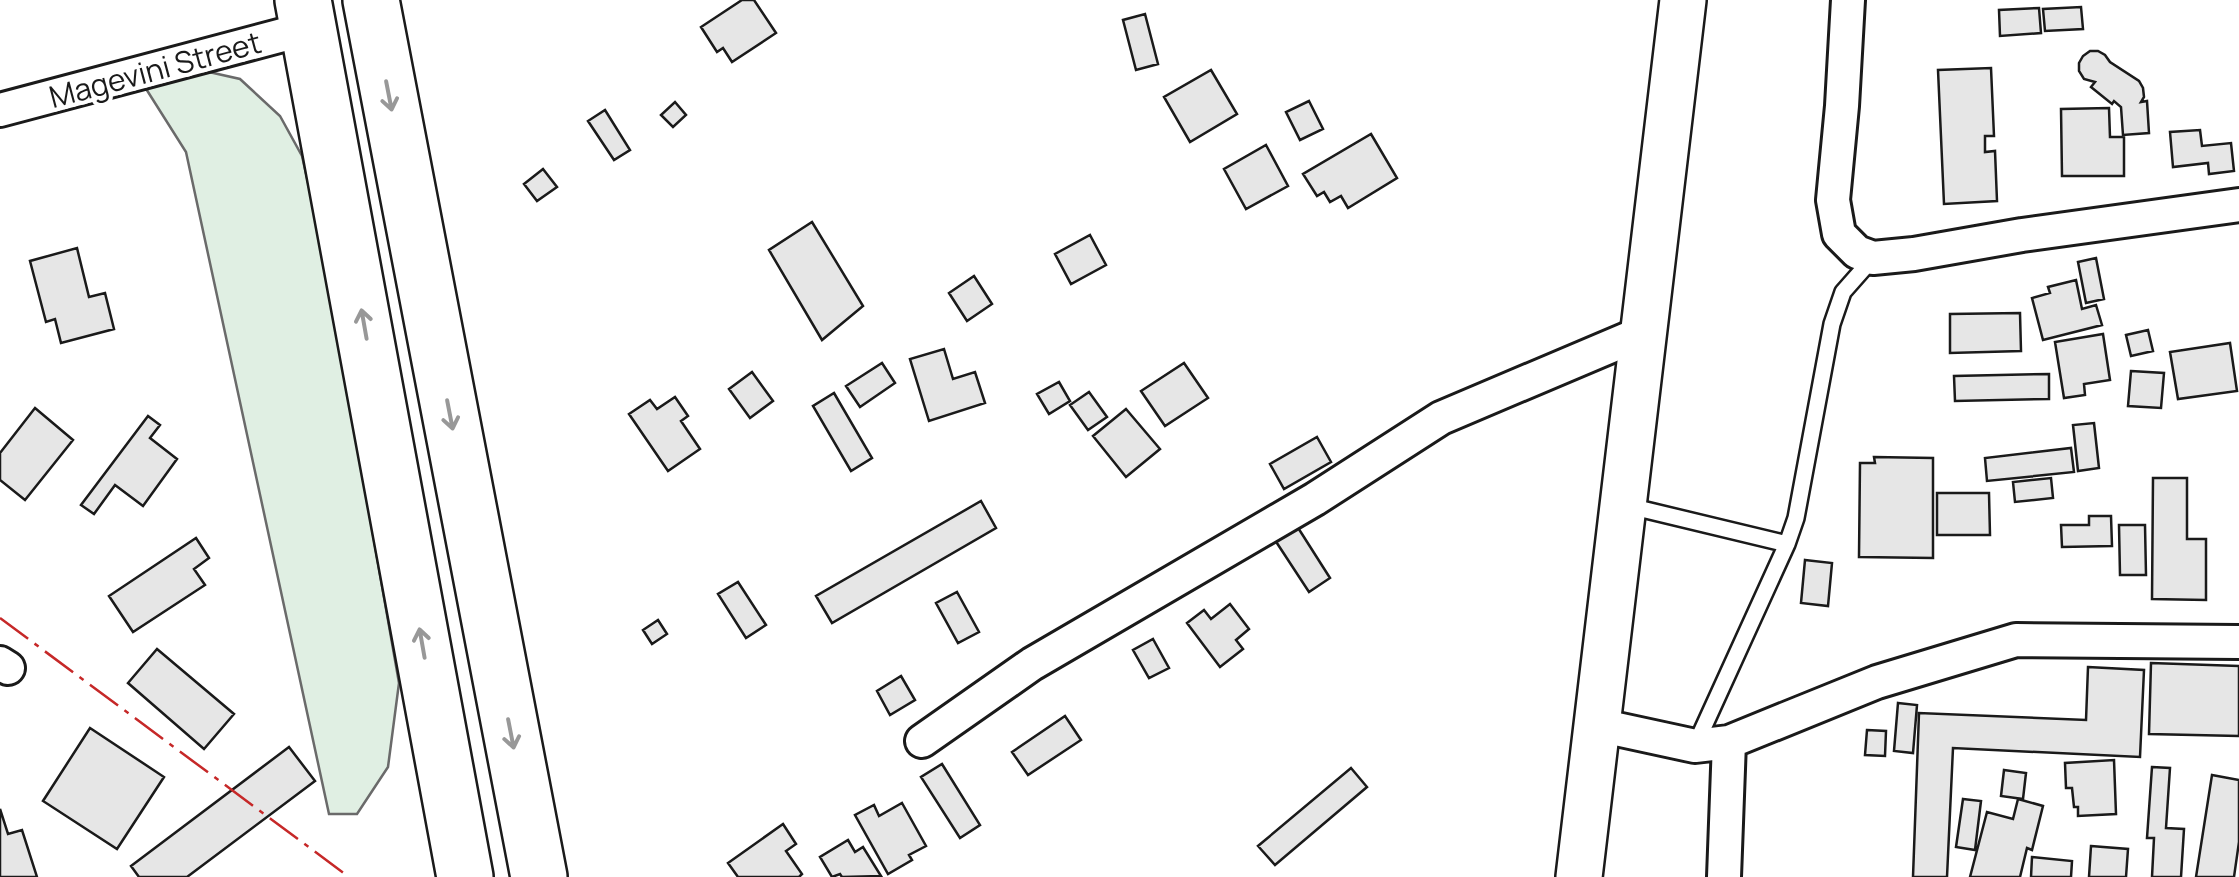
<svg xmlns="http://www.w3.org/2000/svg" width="2239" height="877" viewBox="0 0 2239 877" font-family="Manrope,sans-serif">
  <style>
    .green { fill: #e0efe3; stroke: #6a6a6a; stroke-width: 2.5 }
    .building { fill: #e6e6e6; stroke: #1a1a1a; stroke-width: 2.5 }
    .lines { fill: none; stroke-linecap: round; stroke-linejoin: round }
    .lane-casing { stroke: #1a1a1a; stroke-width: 20 }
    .street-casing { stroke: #1a1a1a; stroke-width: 38 }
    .secondary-casing { stroke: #1a1a1a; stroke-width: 50 }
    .highway-casing { stroke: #1a1a1a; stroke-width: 60 }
    .lane { stroke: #fff; stroke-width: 15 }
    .street { stroke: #fff; stroke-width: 32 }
    .secondary { stroke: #fff; stroke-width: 45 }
    .highway { stroke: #fff; stroke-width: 55 }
    .power { stroke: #c62828; stroke-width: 2.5; stroke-dasharray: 35 8 5 8; stroke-linecap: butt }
    .oneway { stroke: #989898 }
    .labels { text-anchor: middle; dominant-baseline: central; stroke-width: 8; stroke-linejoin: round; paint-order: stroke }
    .street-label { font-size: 30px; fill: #1a1a1a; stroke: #fff }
  </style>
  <rect width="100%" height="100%" fill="#fff"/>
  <path class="green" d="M200,70L240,79L280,116L302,156L323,249L399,683L388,767L357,814H329L186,152L143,84Z"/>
  <path class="building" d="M742,0H754L776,33L732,62L723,48L717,52L701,27Z
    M2081,7L2083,29L2045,31L2043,9Z
    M2039,8L2041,33L2000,36L1999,10Z
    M1145,14L1158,64L1136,70L1123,20Z
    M2090,51H2098L2105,55L2110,62L2139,81L2143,88L2144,97L2141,102L2147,101L2149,133L2123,135L2121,107L2114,101L2112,104L2091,87L2095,82L2084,79L2079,71V63L2083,56Z
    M1991,68L1994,136H1985V152L1995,151L1997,201L1944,204L1938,70Z
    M1211,70L1237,114L1190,142L1164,97Z
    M1309,101L1323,129L1300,140L1286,112Z
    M675,102L686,115L673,127L661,115Z
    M2109,108L2110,137H2124V176H2062L2061,109Z
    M605,110L630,150L614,160L588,121Z
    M2200,130L2202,146L2231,143L2234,171L2209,174L2208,163L2173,167L2170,132Z
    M1371,134L1397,178L1348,208L1341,196L1330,202L1324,192L1317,196L1303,174Z
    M1266,145L1288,186L1246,209L1224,169Z
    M543,169L557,187L537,201L524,184Z
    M812,222L863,306L822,340L769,250Z
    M1090,235L1106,265L1071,284L1055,254Z
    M77,248L89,297L105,293L114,329L61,343L55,319L46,322L30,261Z
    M2096,258L2104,299L2086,303L2078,262Z
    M974,276L992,304L967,321L949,293Z
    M2076,280L2082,309L2096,305L2102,325L2043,340L2032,298L2050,293L2048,287Z
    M2020,313L2021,351L1950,353V314Z
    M2148,330L2153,351L2131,356L2126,335Z
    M2103,334L2110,380L2084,384L2085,395L2064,398L2055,342Z
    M2230,343L2237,391L2178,399L2170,352Z
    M944,349L953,379L975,372L985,403L929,421L910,359Z
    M882,363L895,383L860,407L846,386Z
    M1184,363L1208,398L1165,426L1141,391Z
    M2131,371L2164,373L2161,408L2128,406Z
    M752,372L773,401L750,418L729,389Z
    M2049,374V399L1955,401L1954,376Z
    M1059,382L1070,401L1049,414L1037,394Z
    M1089,392L1107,417L1088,430L1070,405Z
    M834,393L872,458L851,471L813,406Z
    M675,397L688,416L681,421L700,449L668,471L629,414L650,400L657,409Z
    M35,408L73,440L25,500L0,480V453Z
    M1126,409L1160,449L1126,477L1093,436Z
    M148,416L160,425L150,438L177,459L143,506L115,485L94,514L81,505Z
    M2094,423L2099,468L2078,471L2073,425Z
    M1317,437L1331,462L1284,489L1270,464Z
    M2071,448L2074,472L1987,481L1985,458Z
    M1874,457L1933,458V558L1859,557L1860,463H1875Z
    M2051,478L2053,498L2015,502L2013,482Z
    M2153,478H2187V539H2206V600L2152,599Z
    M1937,493H1989L1990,535H1937Z
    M981,501L996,528L832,623L816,596Z
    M2089,516H2111L2112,546L2062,547L2061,525H2089Z
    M1295,523L1330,578L1309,592L1273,537Z
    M2119,525H2145L2146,575H2120Z
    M196,538L209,558L194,569L205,585L133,632L109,596Z
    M1805,560L1832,563L1828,606L1801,603Z
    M738,582L766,625L746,638L718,594Z
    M957,592L979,632L958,643L936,603Z
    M1230,604L1249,629L1236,640L1243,649L1220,667L1187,623L1204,610L1211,619Z
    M658,620L667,634L652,644L643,630Z
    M1153,639L1169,668L1149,678L1133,650Z
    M157,649L234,714L204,749L128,683Z
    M2151,663L2239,666V736L2149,734Z
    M2088,667L2144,670L2140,757L1953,748L1947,877H1913L1919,713L2086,720Z
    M901,676L915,700L890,715L877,691Z
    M1898,703L1917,705L1913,753L1894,751Z
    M1065,716L1081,740L1028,775L1012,752Z
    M90,728L164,777L117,849L43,801Z
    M1867,730L1886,731L1885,756L1865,755Z
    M289,747L315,781L187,877H139L131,866Z
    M2114,760L2116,814L2078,816V807H2074L2072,788H2066L2065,763Z
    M942,764L980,825L960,838L921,777Z
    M2152,767L2170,768L2166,828L2184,829L2181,877H2152L2154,838H2147Z
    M1351,768L1367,787L1275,865L1258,846Z
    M2004,770L2026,773L2023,799L2001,796Z
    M2212,775L2239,780V842L2234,877H2196Z
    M1963,799L1981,801L1975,850L1956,847Z
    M2018,799L2043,806L2032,850L2027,848L2020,877H1970L1987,812L2013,819Z
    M902,803L926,846L909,855L912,860L888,874L855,815L874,805L879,816Z
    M0,809L8,834L22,830L37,877H0Z
    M783,824L796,844L786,851L802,874L799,877H738L728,863Z
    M848,840L855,852L863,847L881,876L842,877L840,874L832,877L820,857Z
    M2091,846L2128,849L2126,877H2089Z
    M2032,857L2072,861L2071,877H2031Z"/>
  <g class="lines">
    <g class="lane-casing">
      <path id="lane" d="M1625,505L1787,544
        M1695,746L1787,544L1796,518L1832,324L1843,292L1873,258"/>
    </g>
    <g class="street-casing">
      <path id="street" d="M1848,0L1842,106L1833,200L1839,234L1857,252L1873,258L1914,254L2022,235L2239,205
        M0,110L309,28
        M0,663L8,668
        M1598,725L1695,746L1729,742L1877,682L2016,640L2239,642
        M922,741L1032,664L1315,499L1441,418L1644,332
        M1724,877L1729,742"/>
    </g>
    <g class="secondary-casing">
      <path id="secondary" d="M1579,877L1683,0"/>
    </g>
    <g class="highway-casing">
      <path id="highway" d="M303,0L465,877
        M371,0L539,877"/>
    </g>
    <use href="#lane" class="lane"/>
    <use href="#street" class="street"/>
    <use href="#secondary" class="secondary"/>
    <use href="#highway" class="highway"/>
    <path class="power" d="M0,618L349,877"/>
  </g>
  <defs><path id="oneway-shaft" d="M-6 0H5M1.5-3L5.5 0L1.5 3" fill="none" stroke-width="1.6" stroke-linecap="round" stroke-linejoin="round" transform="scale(2.5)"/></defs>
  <g class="oneway">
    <use href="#oneway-shaft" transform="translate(389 96) rotate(79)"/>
    <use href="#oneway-shaft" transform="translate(364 324) rotate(-100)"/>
    <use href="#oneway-shaft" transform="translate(450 415) rotate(79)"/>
    <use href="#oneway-shaft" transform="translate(422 643) rotate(-100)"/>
    <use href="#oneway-shaft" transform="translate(511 734) rotate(79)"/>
  </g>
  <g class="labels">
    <g class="street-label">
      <text transform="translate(155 69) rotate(-15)">Magevini Street</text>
    </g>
  </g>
</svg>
